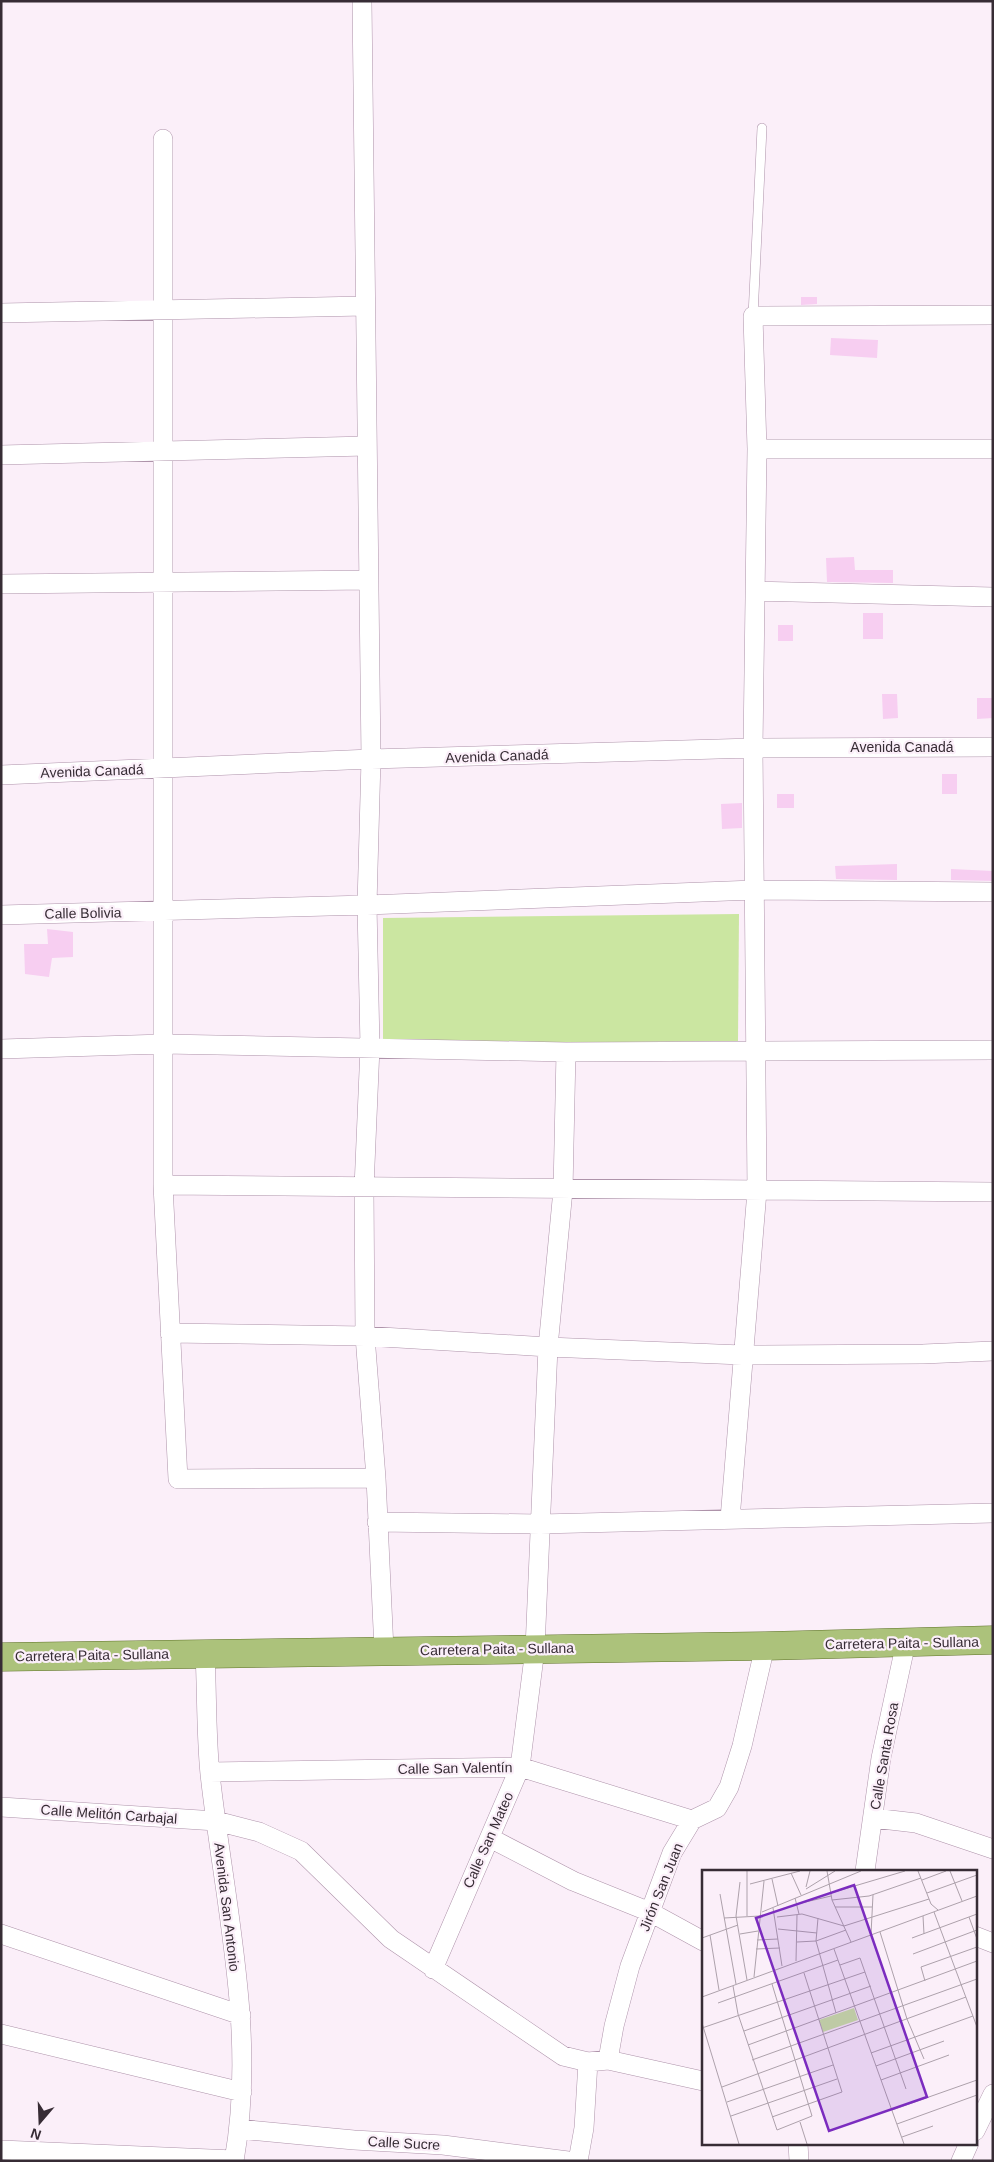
<svg xmlns="http://www.w3.org/2000/svg" width="994" height="2162" viewBox="0 0 994 2162" font-family="Arial,sans-serif">
  <style>
    .green { fill: #cbe6a1 }
    .building { fill: #f7cef1 }
    .lines { fill: none; stroke-linecap: round; stroke-linejoin: round }
    .service-casing { stroke: #ae93aa; stroke-width: 10 }
    .minor-casing { stroke: #ae93aa; stroke-width: 20 }
    .primary-casing { stroke: #5f7329; stroke-width: 29 }
    .service { stroke: #fff; stroke-width: 9 }
    .minor { stroke: #fff; stroke-width: 19 }
    .primary { stroke: #acc27b; stroke-width: 28 }
    .labels { text-anchor: middle; dominant-baseline: central; stroke-width: 4.5; stroke-linejoin: round; paint-order: stroke }
    .street-label { font-size: 14px; fill: #372c35; stroke: #fbeff9 }
    .inset-road { fill: none; stroke: #ada1ab; stroke-width: 1 }
    .view { fill: #7b2cbf; fill-opacity: 0.15; stroke: #7b2cbf; stroke-width: 2.5 }
    .inset-edge { fill: none; stroke: #372c35; stroke-width: 2.5 }
  </style>
  <rect width="100%" height="100%" fill="#fbeff9"/>
  <path class="green" d="M739,914L738,1041L383,1044V918Z"/>
  <path class="building" d="M801,297H817V304L801,305Z
    M831,338L878,340L877,358L830,355Z
    M854,557L855,570H893V583L827,582L826,558Z
    M863,613H883V639H863Z
    M778,625H793V641H778Z
    M882,694H897L898,718L883,719Z
    M977,698H993V718L977,719Z
    M942,774H957V794H942Z
    M777,794H794V808H777Z
    M742,803V828L722,829L721,804Z
    M897,864V880L836,879L835,866Z
    M951,869L993,871V881L951,880Z
    M47,929L73,932V957L52,958L49,977L25,974L24,944H48Z"/>
  <g class="lines">
    <g class="service-casing">
      <path id="service" d="M753,316L762,128"/>
    </g>
    <g class="minor-casing">
      <path id="minor" d="M362,1L371,759L367,905L370,1047L364,1188L365,1336L376,1478L384,1650
        M163,139V1185L178,1479L376,1478
        M1,313L365,306
        M757,449H993
        M1,455L367,446
        M1,584L369,580
        M755,591L993,597
        M1,775L371,759L753,748L993,747
        M1,915L367,905L754,890L993,892
        M1,1049L164,1044L566,1052L993,1050
        M163,1185L993,1192
        M170,1333L365,1336L548,1347L742,1355L923,1354L993,1351
        M730,1519L757,1191L753,748L757,449L753,316L993,315
        M377,1522L540,1524L993,1513
        M205,1653C207,1693 206,1734 210,1774C224,1902 257,2032 234,2161
        M210,1772L520,1767L692,1820
        M1,1807L216,1821L259,1832L301,1851L391,1939L563,2056L588,2062L608,2060L703,2081
        M873,1818L916,1823L993,1849
        M490,1838L573,1881L650,1912L703,1941
        M865,1871L881,1758L906,1642
        M1,1934L241,2015
        M975,1936L993,1943
        M433,1969L520,1767L535,1649L548,1347L563,1190L566,1052
        M1,2034L242,2092
        M608,2060L614,2026L630,1966L672,1853L692,1820L717,1808L729,1787L742,1746L765,1646
        M239,2129L354,2140L443,2145L568,2161
        M975,2131L993,2094
        M798,2143L799,2161
        M1,2150L234,2160
        M578,2161L584,2128L588,2062
        M961,2161L969,2143"/>
    </g>
    <g class="primary-casing">
      <path id="primary" d="M1,1657L765,1646L993,1640"/>
    </g>
    <use href="#service" class="service"/>
    <use href="#minor" class="minor"/>
    <use href="#primary" class="primary"/>
  </g>
  <g class="labels">
    <g class="street-label">
      <text x="902" y="747">Avenida Canadá</text>
      <text transform="translate(497 756) rotate(-2)">Avenida Canadá</text>
      <text transform="translate(92 771) rotate(-2)">Avenida Canadá</text>
      <text transform="translate(83 913) rotate(-1)">Calle Bolivia</text>
      <text transform="translate(902 1643) rotate(-1)">Carretera Paita - Sullana</text>
      <text transform="translate(497 1649) rotate(-1)">Carretera Paita - Sullana</text>
      <text transform="translate(92 1655) rotate(-1)">Carretera Paita - Sullana</text>
      <text transform="translate(884 1756) rotate(-80)">Calle Santa Rosa</text>
      <text transform="translate(455 1768) rotate(-1)">Calle San Valentín</text>
      <text transform="translate(109 1814) rotate(4)">Calle Melitón Carbajal</text>
      <text transform="translate(488 1840) rotate(-66)">Calle San Mateo</text>
      <text transform="translate(661 1887) rotate(-68)">Jirón San Juan</text>
      <text transform="translate(227 1907) rotate(83)">Avenida San Antonio</text>
      <text transform="translate(404 2143) rotate(3)">Calle Sucre</text>
    </g>
  </g>
  <g transform="translate(702 1870)">
    <rect width="275" height="275" fill="#fbeff9"/>
    <path d="M152,138L156,150L121,162L117,150Z" fill="#cbe6a1"/>
    <path class="inset-road" d="M125,1L130,30L149,72M216,1L229,34L236,40M248,1L260,31M89,3L99,25M70,9L76,36M220,10L244,1M38,12L34,46L45,110M48,14L98,1M104,17L108,1M104,19L133,1M129,23L203,1M225,23L275,5M18,24L34,114M93,28L97,44M130,30L167,26L219,8M95,34L129,26M133,37H170M71,38L80,96M60,42L159,1M232,42L275,157M45,46V1M221,46L222,64M75,47L100,44L142,56L227,29M267,47L275,69M22,48L58,46M116,48L114,71L134,143M76,59L115,63M178,62L205,149L222,189M38,64L56,61M169,64L171,25M8,65L17,120M0,68L36,55M210,68L275,44M55,70L76,69M95,72L114,71L144,60M54,79L78,78M132,79L202,274M211,84L275,60M94,91L95,45M138,95L158,88L204,219M52,107L62,11M223,111L219,97L275,77M31,116L36,144L75,260L110,246L70,114M0,127L275,26M16,133L136,90M0,153L37,274M0,158L163,102M42,161L169,116M46,175L275,91M169,183L271,146M50,190L275,109M174,196L242,171M179,210L247,185M20,217L264,127M25,232L131,195M190,240L275,210M29,246L135,209M70,247L140,222L102,103M98,252L105,274M195,254L275,225M200,267L231,256"/>
    <path class="view" d="M152,15L225,227L127,261L54,48Z"/>
    <rect width="275" height="275" class="inset-edge"/>
  </g>
  <rect width="994" height="2162" fill="none" stroke="#372c35" stroke-width="5"/>
  <g transform="translate(40 2122) rotate(199)" stroke="#fbeff9" stroke-width="4" paint-order="stroke">
  <path d="M0-4L9 19L0 12L-9 19Z" fill="#372c35"/>
  <text y="-8" font-size="14" font-weight="bold" text-anchor="middle" fill="#372c35">N</text>
  </g>
</svg>
